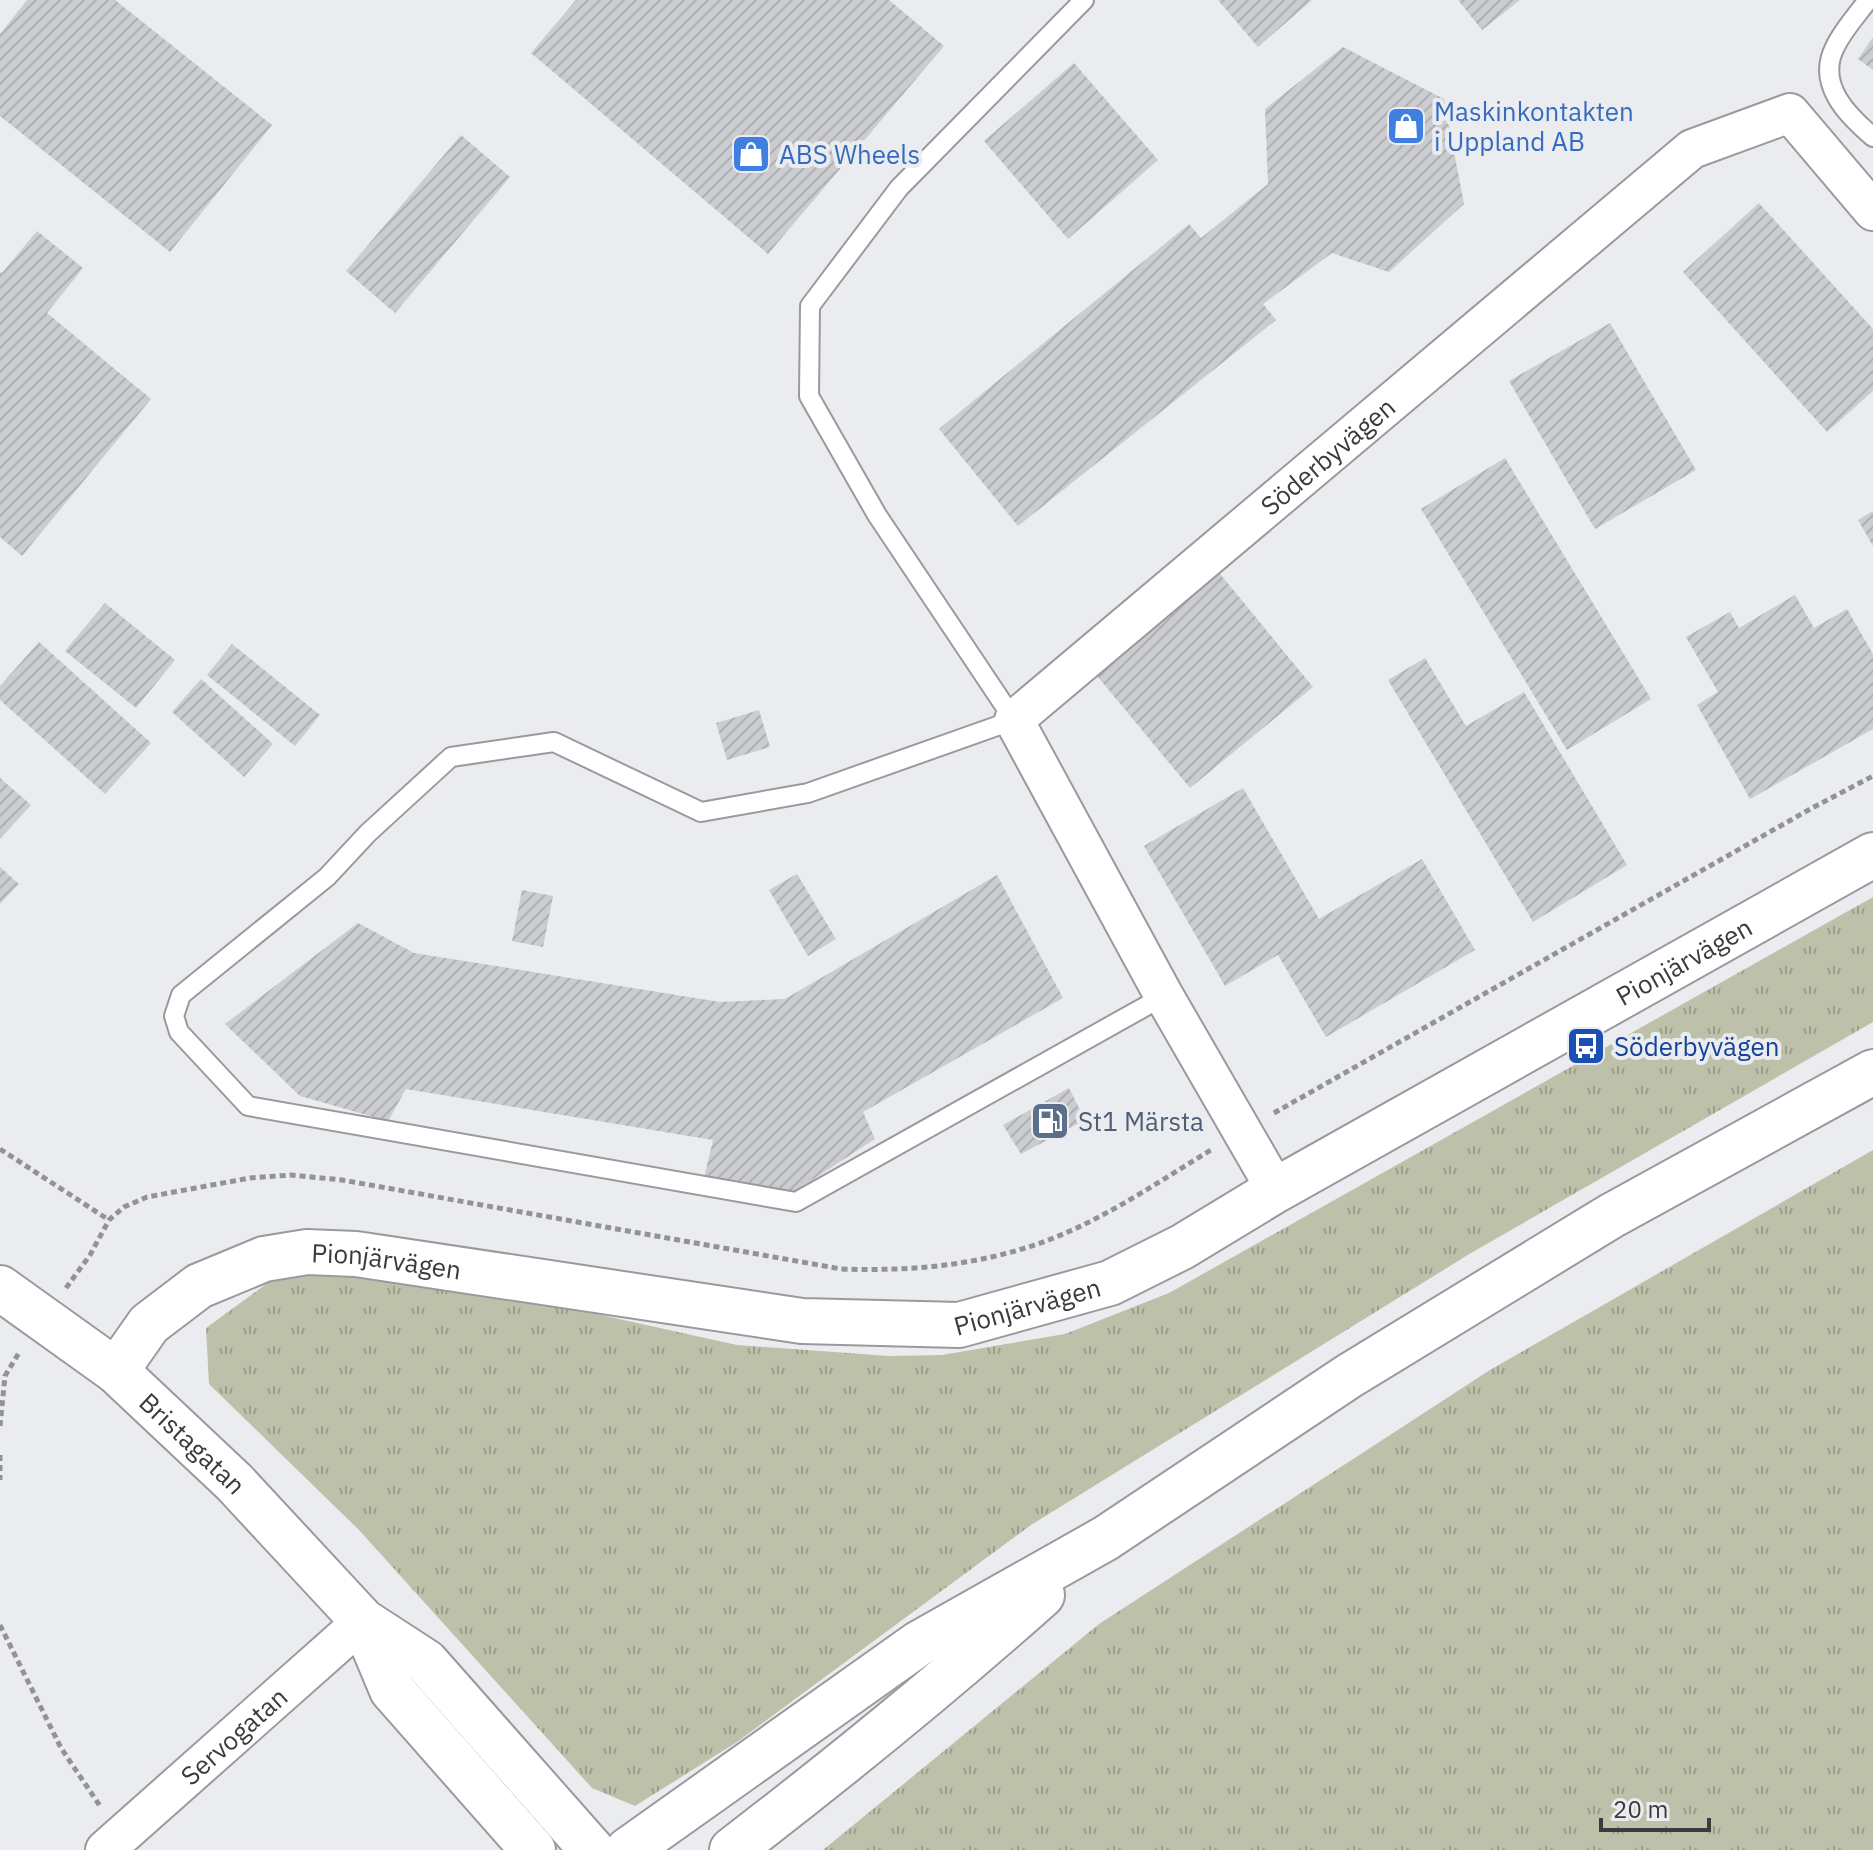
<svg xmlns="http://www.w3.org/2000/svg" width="1873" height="1850" viewBox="0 0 1873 1850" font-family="'IBM Plex Sans',sans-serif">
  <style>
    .grass { fill: url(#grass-tufts) }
    .building { fill: url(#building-hatch) }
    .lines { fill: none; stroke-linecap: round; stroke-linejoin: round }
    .lane-casing { stroke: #999a9d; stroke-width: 22 }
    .street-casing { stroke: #999a9d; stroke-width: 42 }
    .secondary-casing { stroke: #999a9d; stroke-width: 48 }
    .path { stroke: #929396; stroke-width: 5; stroke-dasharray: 6 4; stroke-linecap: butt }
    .lane { stroke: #fff; stroke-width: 18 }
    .street { stroke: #fff; stroke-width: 38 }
    .secondary { stroke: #fff; stroke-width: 44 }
    .labels { text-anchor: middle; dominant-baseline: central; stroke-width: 8; stroke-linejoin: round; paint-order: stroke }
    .shop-label { font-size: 26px; fill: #366cbe; stroke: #ebecf0; text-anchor: start }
    .street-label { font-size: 26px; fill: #3b3b3d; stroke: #ebecf0 }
    .transit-label { font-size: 26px; fill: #164399; stroke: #ebecf0; text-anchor: start }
    .service-label { font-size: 26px; fill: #4e5e75; stroke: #ebecf0; text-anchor: start }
  </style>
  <defs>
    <pattern id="grass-tufts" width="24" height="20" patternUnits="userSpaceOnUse" patternTransform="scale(2)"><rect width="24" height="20" fill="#bec1a9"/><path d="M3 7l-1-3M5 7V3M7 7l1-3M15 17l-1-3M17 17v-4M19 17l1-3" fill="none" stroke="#9c9e8b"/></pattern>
    <pattern id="building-hatch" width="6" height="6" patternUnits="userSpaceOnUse" patternTransform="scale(2)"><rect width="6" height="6" fill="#cbccd0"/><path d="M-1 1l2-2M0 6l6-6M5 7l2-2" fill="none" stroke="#afb0b4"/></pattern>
  </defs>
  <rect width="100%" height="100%" fill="#ebecf0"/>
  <path class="grass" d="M1873,897V1022L1471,1253L1031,1525L737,1742L635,1806L592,1788L359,1530L209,1384L206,1328L269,1282L374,1265L737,1345L889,1356L942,1355L1065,1334L1169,1293Z
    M1873,1150V1850H823L1099,1624L1490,1370Z"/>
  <path class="building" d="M27,0H115L272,125L170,252L0,116V34Z
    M576,0H889L944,46L768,254L531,53Z
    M1218,0H1312L1258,47Z
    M1458,0H1520L1482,30Z
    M1873,37V70L1858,59Z
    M1343,47L1444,99L1464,204L1389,272L1332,253L1263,304L1276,320L1018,526L939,429L1189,224L1201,238L1268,184L1265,109Z
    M1074,63L1158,160L1068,239L984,141Z
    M461,135L510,177L395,313L346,271Z
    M1759,203L1873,329V391L1827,432L1683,272Z
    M37,231L83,268L47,313L151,399L22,556L0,537V272L2,273Z
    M1610,323L1696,470L1595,529L1509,381Z
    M1505,458L1651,699L1567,750L1421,509Z
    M1873,511V546L1858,520Z
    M1216,569L1313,687L1190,788L1093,671Z
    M1795,595L1814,628L1847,609L1873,654V729L1750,799L1697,705L1718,692L1686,637L1730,612L1739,628Z
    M105,603L175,660L136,708L65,651Z
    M39,642L151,743L105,794L0,700V686Z
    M232,644L320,715L295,746L207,675Z
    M1425,658L1466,726L1524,692L1627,865L1533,922L1388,680Z
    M201,679L273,744L244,777L172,712Z
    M759,710L770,747L727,760L716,723Z
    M0,778L31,805L0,839Z
    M1243,788L1319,919L1422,859L1475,950L1326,1037L1278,955L1225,986L1144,846Z
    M0,867L19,884L0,904Z
    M797,874L836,939L808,956L769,890Z
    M997,875L1063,998L863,1112L875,1139L792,1193L704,1178L713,1140L406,1089L388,1121L300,1096L225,1024L358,923L414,953L720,1002L785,999Z
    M522,890L553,896L543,947L512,941Z
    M1069,1088L1085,1120L1021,1154L1003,1125Z"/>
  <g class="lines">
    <g class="lane-casing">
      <path id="lane" d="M1084,0L899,188L810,306L809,396L877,515L1014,720L808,793L701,812L554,742L451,757L368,833L327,877L181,995L174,1016L179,1032L248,1106L796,1202L1164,996
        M1868,0C1857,15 1843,30 1835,47C1816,84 1847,115 1873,137"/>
    </g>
    <g class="street-casing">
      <g id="street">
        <path id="s1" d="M1276,1190L1164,996L1014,720L1692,149L1790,113L1873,211"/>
        <path id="s2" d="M105,1850L363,1621"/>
      </g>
    </g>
    <g class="secondary-casing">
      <g id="secondary">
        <path id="s3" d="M0,1288L116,1371L234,1482L363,1621L426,1662L592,1850"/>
        <path id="s4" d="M116,1371L149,1324L199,1286L264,1259L307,1252L356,1254L802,1321L959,1325L1110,1283L1182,1247L1276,1190L1873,855"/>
        <path d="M363,1621L392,1690L533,1850"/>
        <path d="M628,1850L918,1644L1106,1538L1349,1376L1611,1216L1873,1072"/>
        <path d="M732,1850C840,1767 941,1685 1042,1595"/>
      </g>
    </g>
    <path class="path" d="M1274,1113L1812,808L1873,776
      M0,1149L109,1220
      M66,1288L90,1255L109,1220L124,1207L147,1197L250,1178L291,1175L342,1180L841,1269C903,1271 962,1267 1022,1249C1090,1229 1150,1187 1211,1150
      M0,1426L5,1376L20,1351
      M0,1455V1480
      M0,1625L61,1748L100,1806"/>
    <use href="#lane" class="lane"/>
    <use href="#street" class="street"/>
    <use href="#secondary" class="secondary"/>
  </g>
  <defs>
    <g id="shop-square" transform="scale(2)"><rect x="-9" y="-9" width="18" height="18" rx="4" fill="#3f7fe0" stroke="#ebecf0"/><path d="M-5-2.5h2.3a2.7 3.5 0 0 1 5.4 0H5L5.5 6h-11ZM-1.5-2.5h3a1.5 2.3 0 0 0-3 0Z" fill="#fff"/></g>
    <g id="bus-square" transform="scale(2)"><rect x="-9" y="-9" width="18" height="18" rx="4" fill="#1a4fb4" stroke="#ebecf0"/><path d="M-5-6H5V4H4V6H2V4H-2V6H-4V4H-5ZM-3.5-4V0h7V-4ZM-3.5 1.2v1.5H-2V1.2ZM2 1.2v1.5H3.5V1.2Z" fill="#fff"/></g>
    <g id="fuel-square" transform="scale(2)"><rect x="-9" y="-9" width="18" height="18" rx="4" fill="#5c6f8a" stroke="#ebecf0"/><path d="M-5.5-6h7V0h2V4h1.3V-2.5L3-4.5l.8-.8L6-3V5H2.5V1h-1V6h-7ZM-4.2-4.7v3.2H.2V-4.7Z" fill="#fff"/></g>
  </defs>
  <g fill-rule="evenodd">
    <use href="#shop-square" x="1406" y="126"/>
    <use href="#shop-square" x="751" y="154"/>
    <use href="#bus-square" x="1586" y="1046"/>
    <use href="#fuel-square" x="1050" y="1121"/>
  </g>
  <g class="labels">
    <g class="shop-label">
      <text x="1434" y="111">Maskinkontakten<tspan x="1434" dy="30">i Uppland AB</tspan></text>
      <text x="779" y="154">ABS Wheels</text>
    </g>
    <g class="street-label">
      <text stroke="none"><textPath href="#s1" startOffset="948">Söderbyvägen</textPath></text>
      <text stroke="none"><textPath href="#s4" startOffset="1706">Pionjärvägen</textPath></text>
      <text stroke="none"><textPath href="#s4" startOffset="314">Pionjärvägen</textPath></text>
      <text stroke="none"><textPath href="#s4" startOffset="962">Pionjärvägen</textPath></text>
      <text stroke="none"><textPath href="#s3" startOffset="248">Bristagatan</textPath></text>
      <text stroke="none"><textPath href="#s2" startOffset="172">Servogatan</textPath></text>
    </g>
    <g class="transit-label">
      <text x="1614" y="1046">Söderbyvägen</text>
    </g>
    <g class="service-label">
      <text x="1078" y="1121">St1 Märsta</text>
    </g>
  </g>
  <path d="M1601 1818v12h108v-12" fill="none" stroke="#3b3b3d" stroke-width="4"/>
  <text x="1613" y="1818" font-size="24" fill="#3b3b3d" stroke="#ebecf0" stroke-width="6" paint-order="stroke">20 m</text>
</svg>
